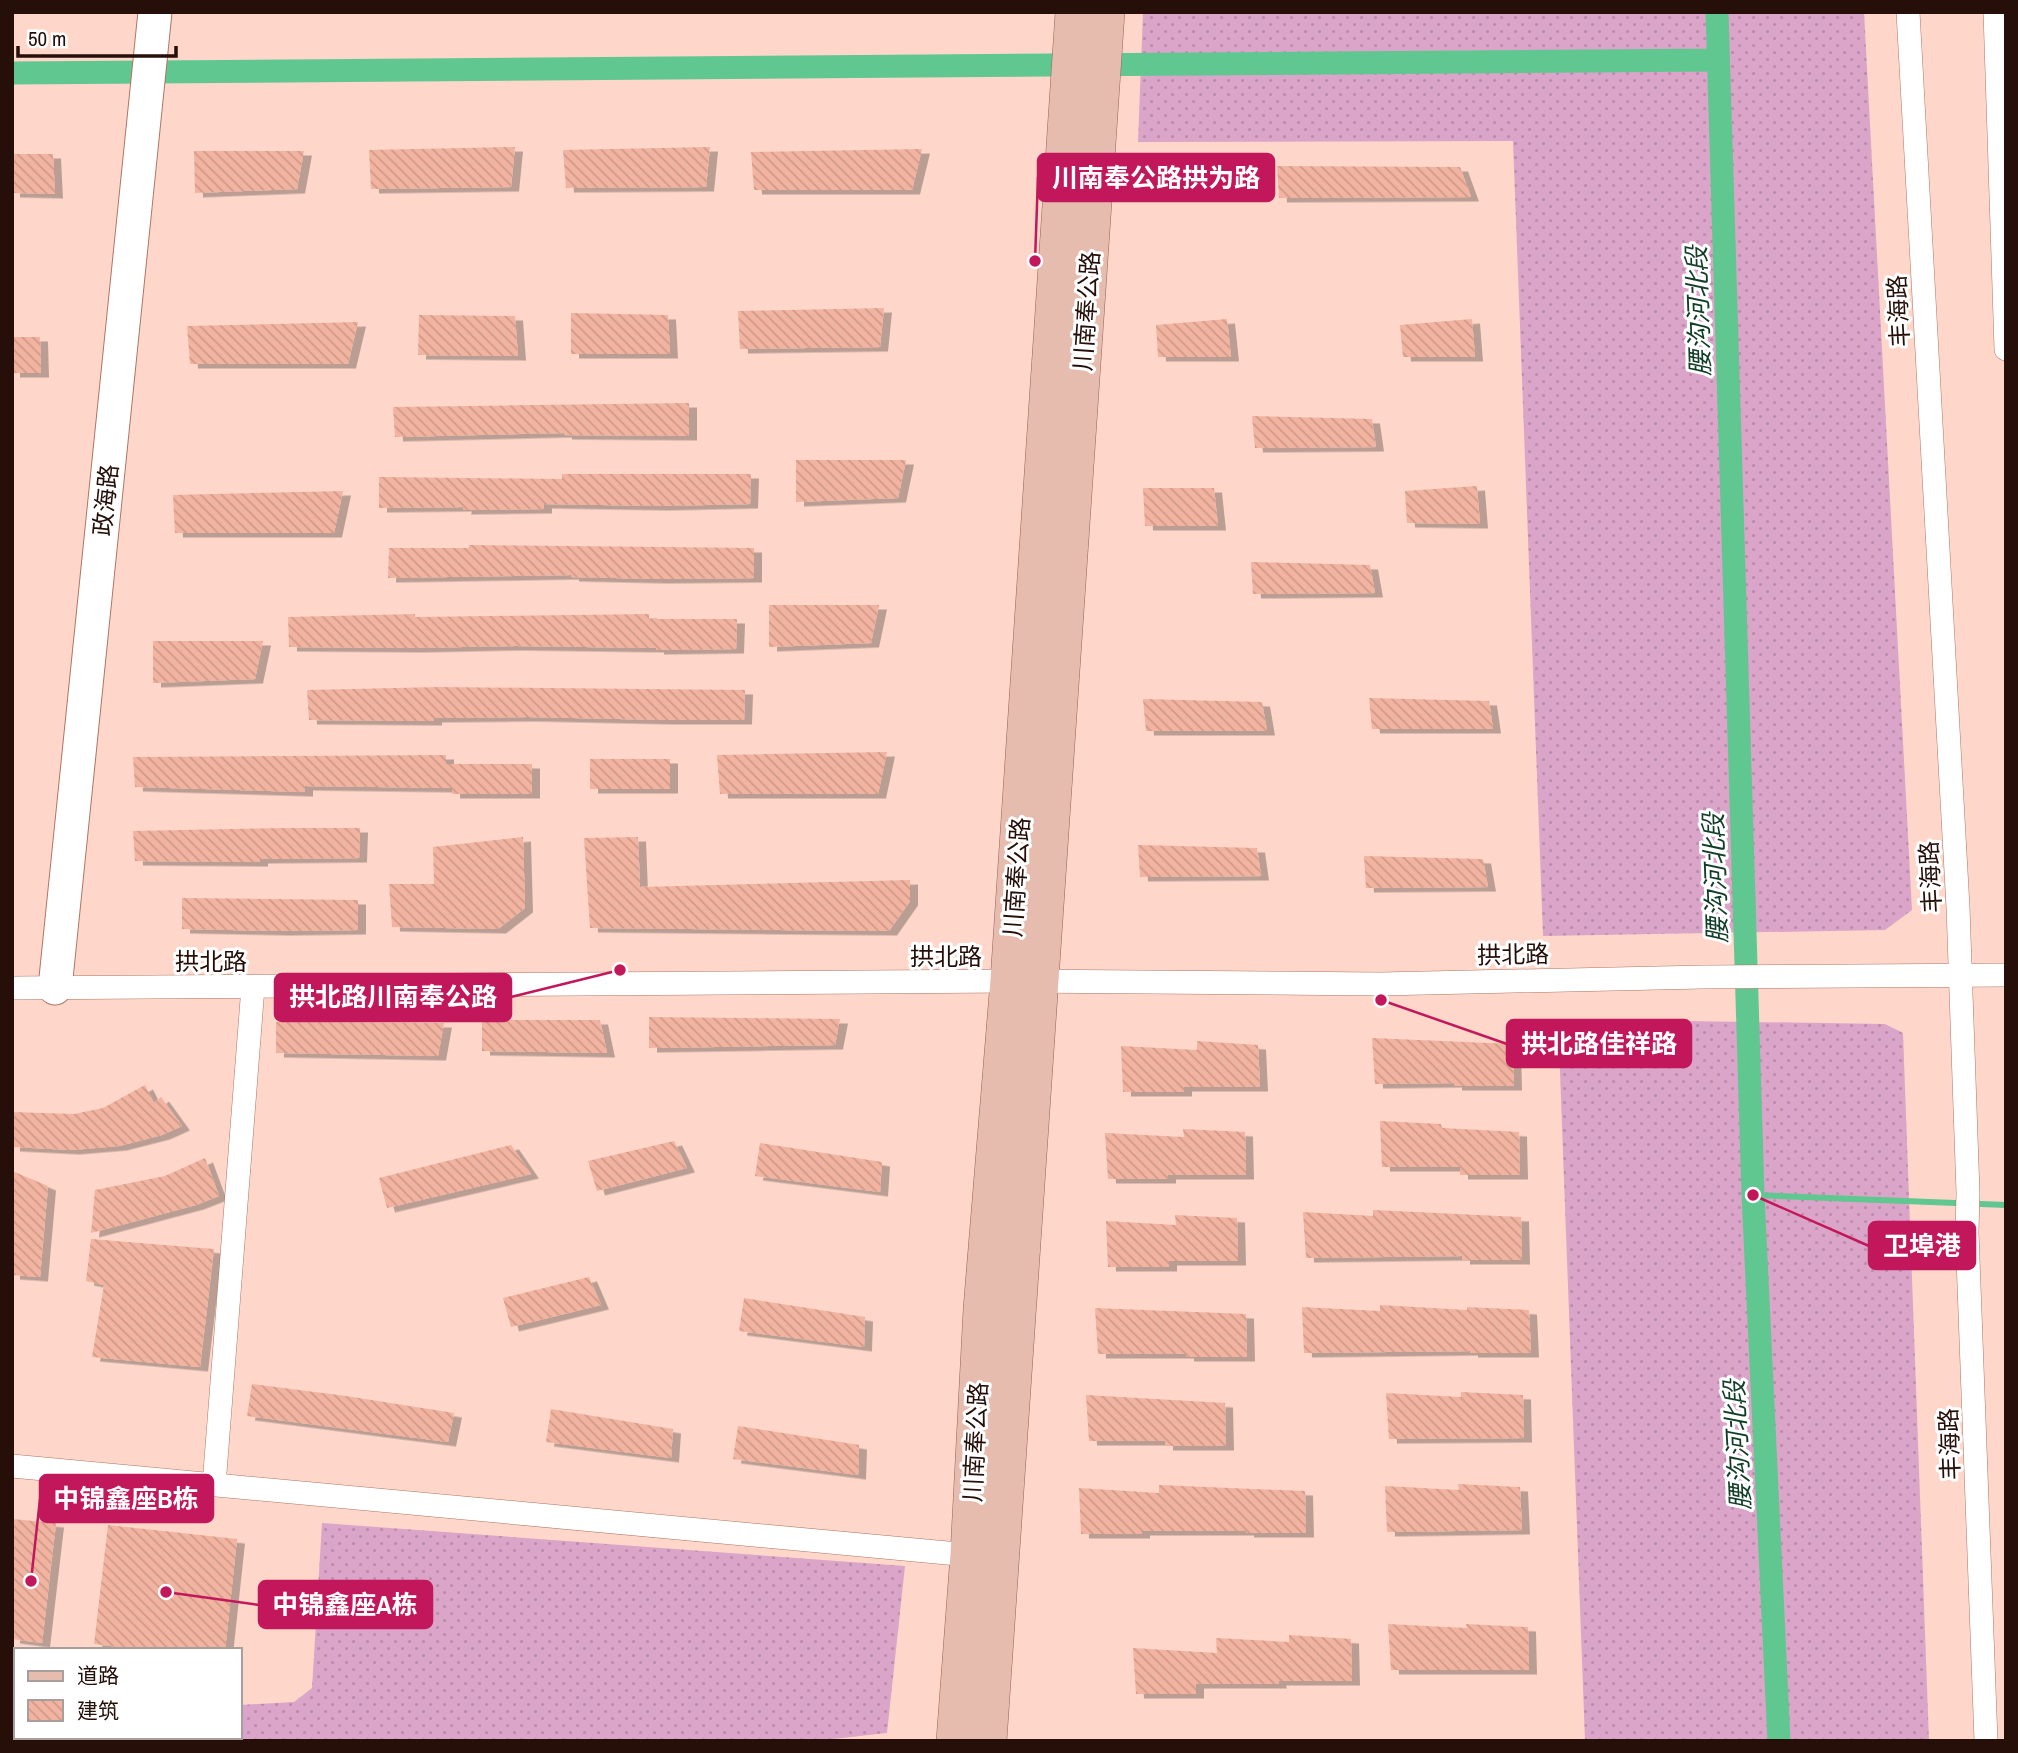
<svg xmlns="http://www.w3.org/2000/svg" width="2018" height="1753" viewBox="0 0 2018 1753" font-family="'Archivo Narrow','Noto Sans SC',sans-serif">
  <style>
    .grass { fill: url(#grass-dots) }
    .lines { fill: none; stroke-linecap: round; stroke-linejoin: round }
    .stream { stroke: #61c791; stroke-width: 6 }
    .canal { stroke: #61c791; stroke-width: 23 }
    .building { fill: url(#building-back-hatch); filter: url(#shadow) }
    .street-casing { stroke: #af7563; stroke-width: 24 }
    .secondary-casing { stroke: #af7563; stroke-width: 35 }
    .primary-casing { stroke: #976251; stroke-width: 38 }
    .street { stroke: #fff; stroke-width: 23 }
    .secondary { stroke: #fff; stroke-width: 33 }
    .primary { stroke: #e6bcaf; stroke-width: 37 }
    .labels { text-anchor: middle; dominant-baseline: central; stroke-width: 6; stroke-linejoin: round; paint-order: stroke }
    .street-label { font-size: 24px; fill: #250f08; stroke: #fff }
    .water-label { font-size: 26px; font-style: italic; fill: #123e28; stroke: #fff }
    .leader { fill: none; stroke: #c2185b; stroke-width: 2.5 }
    .callout-dot { fill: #c2185b; stroke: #fff; stroke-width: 2.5 }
    .callout { fill: #c2185b; stroke: #c2185b; stroke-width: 2.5 }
    .callout-label { font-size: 26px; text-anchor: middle; font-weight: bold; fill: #fff }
  </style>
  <defs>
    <pattern id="grass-dots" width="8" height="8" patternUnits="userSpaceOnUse" patternTransform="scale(1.75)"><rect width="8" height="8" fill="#daa5c9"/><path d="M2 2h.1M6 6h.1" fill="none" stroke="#bb8dab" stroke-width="1.8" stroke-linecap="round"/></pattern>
    <pattern id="building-back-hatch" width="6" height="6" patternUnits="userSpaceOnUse" patternTransform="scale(1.75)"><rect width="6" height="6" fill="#f2b4a0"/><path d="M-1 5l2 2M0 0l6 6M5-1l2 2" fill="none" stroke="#cf9a88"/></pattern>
    <filter id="shadow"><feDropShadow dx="8" dy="4.5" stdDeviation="0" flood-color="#0004"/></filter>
  </defs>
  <rect width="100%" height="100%" fill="#fed7ca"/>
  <path class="grass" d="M1143,12H1864L1912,910L1885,930L1543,936L1513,141L1138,142Z
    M1558,1019L1885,1024L1903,1033L1929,1741H1585Z
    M322,1523L905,1566L887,1733L815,1741H12V1686H16V1737H240V1705L294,1702L312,1688Z"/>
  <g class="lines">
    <path class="stream" d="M1753,1195L2006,1205"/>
    <path class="canal" d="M1717,12L1753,1195L1779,1741
      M12,73L1718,60"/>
  </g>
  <path class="building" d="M515,147L511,187L371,189L369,150Z
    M710,147L706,187L566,188L563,150Z
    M922,149L912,190H754L751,152Z
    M194,151H304L297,189L195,193Z
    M12,154H53L55,194L12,193Z
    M1277,166L1460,167L1471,197L1279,198Z
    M884,308L880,347L740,349L738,311Z
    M571,313L668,315L670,354H571Z
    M419,315L515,316L518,356L418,355Z
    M1227,319L1231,357H1158L1156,325Z
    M1472,319L1475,357H1403L1400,325Z
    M358,322L348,364H190L187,326Z
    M12,337H40L41,373H12Z
    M689,403V436L564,435V433L395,437L393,407Z
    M1252,416L1372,419L1376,447L1255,448Z
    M796,460H906L898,498L796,502Z
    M562,474H751L750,504L661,506L544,504V509L463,510L464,507L379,508V477L562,479Z
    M1477,486L1480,524L1407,523L1405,491Z
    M1143,488H1214L1218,526H1145Z
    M343,491L334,533H175L173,495Z
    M469,545L754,548V578L660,579L571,577V575L388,578L389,548H469Z
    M1251,562L1370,565L1375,593L1253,594Z
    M769,605H879L871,643L769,647Z
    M415,614V617L649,614V619H737L736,649L656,650V648L516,646L415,648L289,647L288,617Z
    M153,641H263L255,679L153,683Z
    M439,687L745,690L744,720H664L529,717L434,718V721L309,720L307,690Z
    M1369,698L1489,701L1493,729H1372Z
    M1143,699L1262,702L1267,731H1146Z
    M887,752L878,794H720L717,755Z
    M446,755V764H532V794H452V788L305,786V792L135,787L133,757Z
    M590,759H670V789H590Z
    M285,828H360L359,858L260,859V862L135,861L133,831Z
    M523,837L525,908L498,929L392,927L389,884H434L433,847Z
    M638,837L640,887L910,880V901L889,931L590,928L584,838Z
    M1138,845L1257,848L1261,876L1140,877Z
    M1364,856L1483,859L1488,887L1366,888Z
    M182,898L358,900V930L281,931L182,929Z
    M649,1017L840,1019L835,1045L649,1048Z
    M482,1020H600L607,1053L482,1051Z
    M276,1022L444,1023L438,1056L276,1053Z
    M1372,1038L1513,1044L1514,1086H1454V1083L1375,1084Z
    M1197,1041L1258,1045L1260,1087H1184V1092H1123L1121,1046L1197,1050Z
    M145,1085L154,1103L161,1097L182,1126L162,1135L119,1146L72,1150L12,1147V1112L74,1114L103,1108Z
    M1380,1121L1441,1124L1442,1128L1519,1132L1520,1175H1460V1167H1382Z
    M1183,1129L1245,1132L1246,1175H1168V1179H1108L1105,1133L1184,1137Z
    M674,1141L687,1168L597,1191L588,1161Z
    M760,1143L882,1162L880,1192L755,1176Z
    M511,1145L531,1174L387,1208L379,1178Z
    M205,1158L219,1196L196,1205L91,1233L95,1190L165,1176Z
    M12,1171L48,1186L40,1277L12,1275Z
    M1373,1210L1521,1217L1522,1260H1462V1256L1306,1258L1303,1212L1373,1216Z
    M1175,1215L1237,1218L1238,1261H1169V1267H1108L1106,1221L1176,1225Z
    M91,1239L214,1249L200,1367L92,1357L104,1285L86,1281Z
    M589,1277L601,1305L511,1327L503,1298Z
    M744,1298L865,1317L864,1347L739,1331Z
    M1380,1305L1467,1310V1307L1529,1310L1531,1353H1470V1351L1304,1353L1302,1307L1380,1311Z
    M1095,1308L1246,1314L1247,1357H1186V1354H1098Z
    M252,1384L346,1396L454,1413L448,1442L247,1416Z
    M1461,1392L1523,1395L1524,1438L1389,1439L1386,1393L1461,1397Z
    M1086,1395L1225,1403L1226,1446H1165V1441H1089Z
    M551,1409L673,1429L671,1458L546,1442Z
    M738,1426L859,1445L858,1475L733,1459Z
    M1458,1484L1520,1487L1522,1530L1387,1532L1385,1486L1459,1490Z
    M1159,1485L1305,1491L1306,1533H1246V1531H1142V1534H1081L1079,1488L1159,1493Z
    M12,1519L56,1523L42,1643L12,1639Z
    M108,1525L237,1539L225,1650H144L94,1644Z
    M1388,1624L1467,1628L1466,1624L1528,1627L1529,1670H1391Z
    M1289,1635L1351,1639L1352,1681H1278L1279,1684H1196V1694H1136L1133,1648L1217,1653L1216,1638L1289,1642Z"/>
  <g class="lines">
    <g class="street-casing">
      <path id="street" d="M1908,12L1958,907L1968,1193L1967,1232L1986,1741
        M1995,12L2006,349
        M12,988L1009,981L1381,984L1703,977L2006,975
        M12,1466L969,1555
        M214,1485L253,987"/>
    </g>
    <g class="secondary-casing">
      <path id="secondary" d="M55,988L155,12"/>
    </g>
    <g class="primary-casing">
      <path id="primary" d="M955,1741L969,1555L982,1309L1009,981L1074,12
        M988,1741L1106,12"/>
    </g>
    <use href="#street" class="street"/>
    <use href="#secondary" class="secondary"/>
    <use href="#primary" class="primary"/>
  </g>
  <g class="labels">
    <g class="street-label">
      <text transform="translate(1086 311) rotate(-86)">川南奉公路</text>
      <text transform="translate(1898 311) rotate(-93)">丰海路</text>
      <text transform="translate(105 500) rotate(-84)">政海路</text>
      <text transform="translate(1016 877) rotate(-86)">川南奉公路</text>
      <text transform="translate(1930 877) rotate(-93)">丰海路</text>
      <text transform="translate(1513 954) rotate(-1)">拱北路</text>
      <text x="946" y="956">拱北路</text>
      <text x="211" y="961">拱北路</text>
      <text transform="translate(975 1442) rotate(-87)">川南奉公路</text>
      <text transform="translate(1949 1444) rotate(-92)">丰海路</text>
    </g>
    <g class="water-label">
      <text transform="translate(1698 311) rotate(-92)">腰沟河北段</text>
      <text transform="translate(1715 878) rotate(-92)">腰沟河北段</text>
      <text transform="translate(1737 1445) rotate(-93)">腰沟河北段</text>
    </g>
  </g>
  <path class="leader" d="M1035 261L1038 177M620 970L511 997M1381 1000L1507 1044M1753 1195L1869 1246M31 1581L40 1499M166 1592L259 1605"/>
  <g class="callout-dot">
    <circle cx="1035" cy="261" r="7"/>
    <circle cx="620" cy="970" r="7"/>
    <circle cx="1381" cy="1000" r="7"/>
    <circle cx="1753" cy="1195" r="7"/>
    <circle cx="31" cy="1581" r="7"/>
    <circle cx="166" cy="1592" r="7"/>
  </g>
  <g class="callout">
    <rect x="1038" y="154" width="236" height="47" rx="7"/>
    <rect x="275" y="974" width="236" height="47" rx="7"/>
    <rect x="1507" y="1020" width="184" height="47" rx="7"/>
    <rect x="1869" y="1222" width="106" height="47" rx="7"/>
    <rect x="40" y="1475" width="173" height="47" rx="7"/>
    <rect x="259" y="1581" width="173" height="47" rx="7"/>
  </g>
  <g class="callout-label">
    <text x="1156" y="187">川南奉公路拱为路</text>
    <text x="393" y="1006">拱北路川南奉公路</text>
    <text x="1599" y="1053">拱北路佳祥路</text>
    <text x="1922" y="1255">卫埠港</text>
    <text x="126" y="1508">中锦鑫座B栋</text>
    <text x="345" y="1614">中锦鑫座A栋</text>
  </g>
  <rect width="2018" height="1753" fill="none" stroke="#250f08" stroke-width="28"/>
  <rect x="14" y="1648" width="228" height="91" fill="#ffffff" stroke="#a89f9c" stroke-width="2"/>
  <rect x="28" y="1671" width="35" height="10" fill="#e6bcaf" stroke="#a89f9c" stroke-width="2"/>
  <text x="77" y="1683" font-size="21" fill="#250f08">道路</text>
  <rect x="28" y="1700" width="35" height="21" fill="url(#building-back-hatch)" stroke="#a89f9c" stroke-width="2"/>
  <text x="77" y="1718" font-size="21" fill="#250f08">建筑</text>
  <path d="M18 46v10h158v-10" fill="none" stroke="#250f08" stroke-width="3.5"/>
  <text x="28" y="46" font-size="21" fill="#250f08" stroke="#ffffff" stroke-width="5" paint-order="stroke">50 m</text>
</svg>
